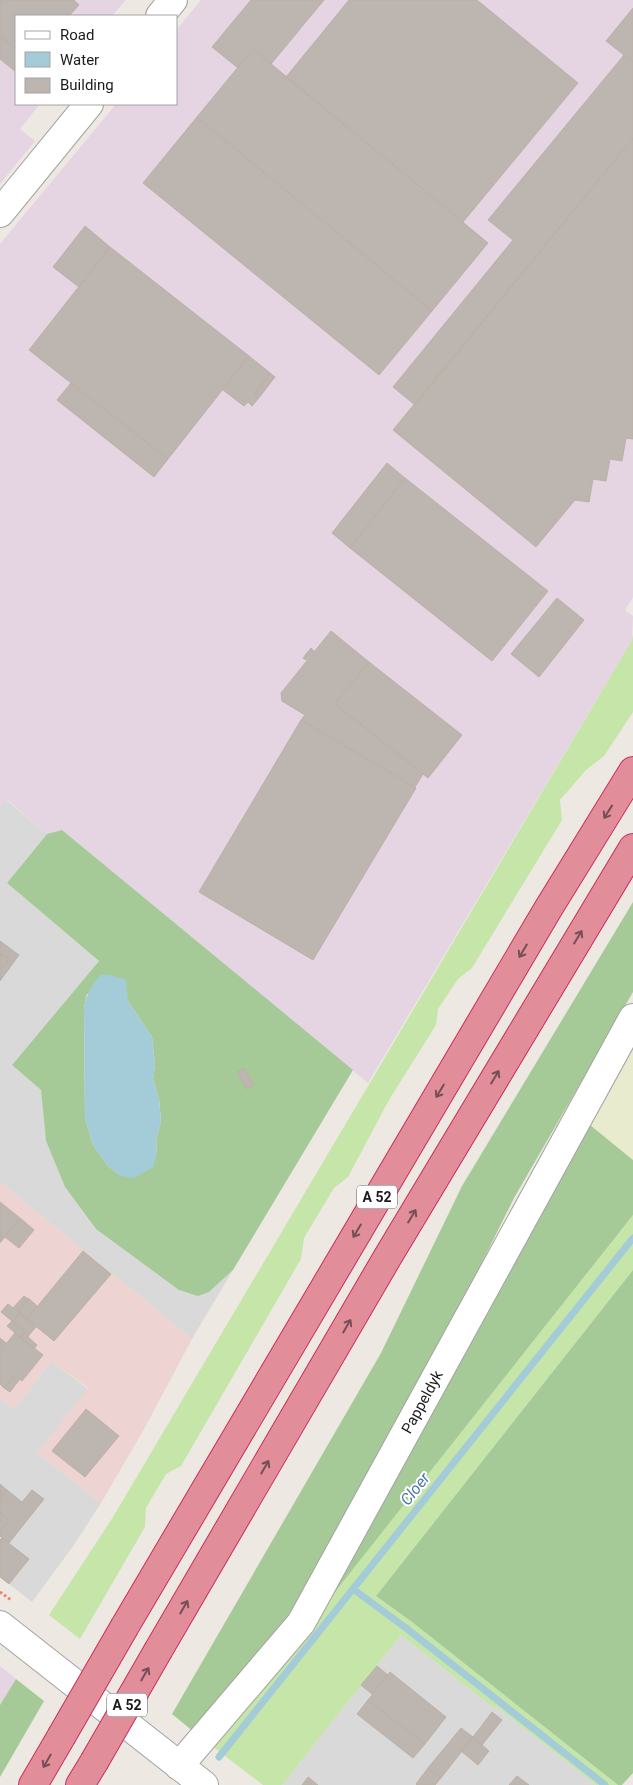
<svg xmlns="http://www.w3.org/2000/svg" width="633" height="1785" viewBox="0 0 633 1785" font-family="Roboto,sans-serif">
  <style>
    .residential { fill: #dad9d9 }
    .commercial { fill: #edd3d1 }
    .industrial { fill: #e5d4e2 }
    .farmland { fill: #e8ebcd }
    .grass { fill: #c5e5a9 }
    .forest { fill: #a5ca98; fill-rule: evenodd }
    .water { fill: #a4cbd8 }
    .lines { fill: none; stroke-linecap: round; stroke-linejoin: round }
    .stream { stroke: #a4cbd8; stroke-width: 7 }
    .building { fill: #bdb5af; stroke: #bdb0a5 }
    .minor-casing { stroke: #a3a3a3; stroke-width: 30 }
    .highway-casing { stroke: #cc2d5f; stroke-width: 30 }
    .path { stroke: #f27f6e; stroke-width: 3; stroke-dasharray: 2.5 2.5; stroke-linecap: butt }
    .minor { stroke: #fff; stroke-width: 28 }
    .highway { stroke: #e18d9a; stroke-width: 28 }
    .highway-bridge-casing { stroke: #cc2d5f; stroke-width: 30; stroke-linecap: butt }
    .highway-bridge { stroke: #e18d9a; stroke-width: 28 }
    .oneway { stroke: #754f55 }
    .labels { text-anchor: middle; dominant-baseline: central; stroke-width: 4; stroke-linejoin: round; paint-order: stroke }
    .shield { fill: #fff; stroke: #606060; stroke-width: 1 }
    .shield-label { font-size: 14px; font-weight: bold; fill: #1c1c1c }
    .street-label { font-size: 15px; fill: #1c1c1c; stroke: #fff }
    .water-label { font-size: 16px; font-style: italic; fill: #4e77a5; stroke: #fff }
  </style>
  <rect width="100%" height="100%" fill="#ede9e2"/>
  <path class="residential" d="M5,799L47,834L7,883L99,961L12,1065L41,1090L46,1141L65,1187L96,1229L209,1292L233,1270L192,1339L0,1182V806Z
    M52,1361L88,1389L37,1453L101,1503L74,1545L32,1602L0,1577V1398L14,1409Z
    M401,1635L495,1709L497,1707L596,1785H282Z"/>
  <path class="commercial" d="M0,1182L192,1339L143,1431L101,1503L37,1453L88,1388L52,1361L14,1409L0,1398Z"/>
  <path class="industrial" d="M0,0H126L112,16H16V104H40L20,129L35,141L0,184Z
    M201,0H633V597L625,610L633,616L632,640L368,1083L62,830L47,834L6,799L0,806V244L116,104H176V30Z
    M0,1666L16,1679L0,1705Z"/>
  <path class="farmland" d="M633,1038V1160L585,1121Z"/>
  <path class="grass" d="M633,634V712L604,756L586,770L560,800L562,820L472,968L458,979L438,1009L436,1025L389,1100L348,1177L334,1188L304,1238L301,1259L181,1466L166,1474L146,1508L145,1527L80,1639L49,1615L113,1517L632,640Z
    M633,1215V1270L376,1596L412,1622L618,1785H596L497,1707L495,1709L401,1635L282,1785H263L212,1746Z"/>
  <path class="forest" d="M62,830L353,1070L233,1270L209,1292L198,1296L179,1290L96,1229L65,1187L46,1141L41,1090L12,1065L99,961L7,883L47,834ZM87,994L128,1001L152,1037L155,1065L153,1079L159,1099L161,1122L157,1136L156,1157L121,1176L108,1166L93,1145L85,1118L84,1007Z
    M633,902V992L514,1198L451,1325L316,1572L274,1637L194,1732L172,1714L381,1353L462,1186Z
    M585,1121L633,1160V1215L319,1612L405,1463Z
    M633,1270V1773L622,1785H618L412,1622L376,1596Z
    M16,1679L44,1701L0,1777V1705Z"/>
  <path class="water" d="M101,975H110L126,980L128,1001L152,1037L155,1065L153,1079L159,1099L161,1122L157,1136L156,1157L153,1167L134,1178L121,1176L108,1166L93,1145L85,1118L84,1007C87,994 91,985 101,975Z"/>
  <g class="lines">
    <path class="stream" d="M353,1589L406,1628L605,1785
      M219,1757L633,1238"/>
  </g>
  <path class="building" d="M0,0H74L79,5L69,16H16V49L0,36Z
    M251,0H324L271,64L253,49L238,68L212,47Z
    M349,0H477L578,83L463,222L286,77Z
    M633,8V62L606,41Z
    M0,36L16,49V72L0,59Z
    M253,49L488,243L432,311L197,117Z
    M624,55L633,62V138L415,405L393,387L513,240L488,220Z
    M197,117L432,311L379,375L143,183Z
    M633,138V439L626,438L622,461L610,459L606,481L593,479L589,502L575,500L536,547L393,430Z
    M85,226L110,247L79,287L53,267Z
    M110,247L249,356L168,459L29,350Z
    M249,356L270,373L254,395L258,399L252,406L248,402L244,406L223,390Z
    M270,373L275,377L258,399L254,395Z
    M71,383L168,459L154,477L57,400Z
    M387,463L405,478L350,548L332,533Z
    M405,478L548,591L492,661L350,548Z
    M557,598L584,620L539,677L511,654Z
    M331,631L369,662L335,704L423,774L415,787L301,720L305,715L282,701L281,693Z
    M311,648L314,651L306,660L303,658Z
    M369,662L462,735L428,778L335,704Z
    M301,720L416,788L313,960L199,892Z
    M0,941L19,955L0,981V970L9,959L0,953Z
    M0,953L9,959L0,970Z
    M244,1068L254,1085L247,1089L237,1072Z
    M0,1202L20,1218L0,1243Z
    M20,1218L34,1230L19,1248L5,1237Z
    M83,1251L111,1274L54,1341L27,1319Z
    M24,1296L28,1299L18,1312L20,1313L13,1321H12L1,1312L8,1304L13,1308Z
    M28,1298L37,1306L27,1319L18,1312Z
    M20,1313L36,1327L29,1335L13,1321Z
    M12,1321L26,1332L20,1337L7,1326Z
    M26,1332L29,1335L28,1337L37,1345L34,1349L20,1337Z
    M15,1333L43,1355L22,1381L15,1375L4,1388L0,1384V1351Z
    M0,1338L6,1343L0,1351Z
    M15,1375L20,1379L10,1392L4,1388Z
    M86,1409L119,1436L85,1477L52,1451Z
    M0,1484L7,1490L0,1499Z
    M7,1490L22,1502L32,1490L44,1499L9,1543L0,1536V1531L9,1520L0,1513V1499Z
    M0,1513L9,1520L0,1531Z
    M2,1538L29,1559L9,1584L0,1577V1540Z
    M377,1666L388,1675L372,1694L361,1685Z
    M390,1672L446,1717L425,1744L368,1700Z
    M368,1700L425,1744L413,1758L357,1714Z
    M492,1712L502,1720L482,1745L473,1737Z
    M461,1728L473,1737L441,1778L428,1768Z
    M473,1737L489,1751L478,1765L461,1751Z
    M428,1768L441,1778L435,1785H417L416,1784Z
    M517,1776L529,1785H509Z
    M308,1777L318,1785H302Z"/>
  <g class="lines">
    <g class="minor-casing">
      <g id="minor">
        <path d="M160,16L173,0"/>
        <path d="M0,213L89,104"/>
        <path d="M0,1625L204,1785"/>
        <path id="s1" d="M179,1766L301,1623L633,1018"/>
      </g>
    </g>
    <g class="highway-casing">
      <path id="highway" d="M125,1626L548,909L633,771
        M159,1649L387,1258L633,848
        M33,1785L61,1737
        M80,1785L94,1762"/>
    </g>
    <path class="path" d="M0,1592L11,1600"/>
    <use href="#minor" class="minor"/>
    <use href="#highway" class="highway"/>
    <g class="highway-bridge-casing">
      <path id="highway-bridge" d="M61,1737L125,1626
        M94,1762L159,1649"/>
    </g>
    <use href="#highway-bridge" class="highway-bridge"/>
  </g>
  <defs><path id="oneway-shaft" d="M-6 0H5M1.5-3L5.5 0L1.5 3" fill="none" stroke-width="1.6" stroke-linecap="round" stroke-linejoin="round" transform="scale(1.25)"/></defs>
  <g class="oneway">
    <use href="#oneway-shaft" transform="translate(608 812) rotate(122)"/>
    <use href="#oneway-shaft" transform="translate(578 937) rotate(-59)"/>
    <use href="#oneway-shaft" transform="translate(523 951) rotate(121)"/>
    <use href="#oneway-shaft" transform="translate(495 1077) rotate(-59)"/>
    <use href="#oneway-shaft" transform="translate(440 1091) rotate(121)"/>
    <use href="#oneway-shaft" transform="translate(412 1216) rotate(-59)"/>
    <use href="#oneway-shaft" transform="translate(357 1231) rotate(121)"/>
    <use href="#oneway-shaft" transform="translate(347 1326) rotate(-60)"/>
    <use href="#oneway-shaft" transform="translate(265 1467) rotate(-60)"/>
    <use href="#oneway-shaft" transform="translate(184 1607) rotate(-60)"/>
    <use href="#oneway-shaft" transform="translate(145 1674) rotate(-60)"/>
    <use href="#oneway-shaft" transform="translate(47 1761) rotate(120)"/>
  </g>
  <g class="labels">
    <g class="shield">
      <rect x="357" y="1185.5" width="40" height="23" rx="4"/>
      <rect x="107" y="1693.5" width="40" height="23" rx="4"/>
    </g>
    <g class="shield-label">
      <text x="377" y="1197">A 52</text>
      <text x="127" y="1705">A 52</text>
    </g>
    <g class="street-label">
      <text stroke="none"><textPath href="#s1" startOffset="440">Pappeldyk</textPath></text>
    </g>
    <g class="water-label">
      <text transform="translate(415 1489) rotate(-51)">Cloer</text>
    </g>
  </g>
  <rect x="15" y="15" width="162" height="90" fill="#ffffff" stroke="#a4a4a4"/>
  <rect x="25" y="31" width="25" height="8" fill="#ffffff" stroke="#a4a4a4"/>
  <text x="60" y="40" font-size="15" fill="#1c1c1c">Road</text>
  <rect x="25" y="52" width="25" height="15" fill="#a4cbd8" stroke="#a4a4a4"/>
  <text x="60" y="65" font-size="15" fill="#1c1c1c">Water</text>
  <rect x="25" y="78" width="25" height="15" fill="#bdb5af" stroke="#a4a4a4"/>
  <text x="60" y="90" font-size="15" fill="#1c1c1c">Building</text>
</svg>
